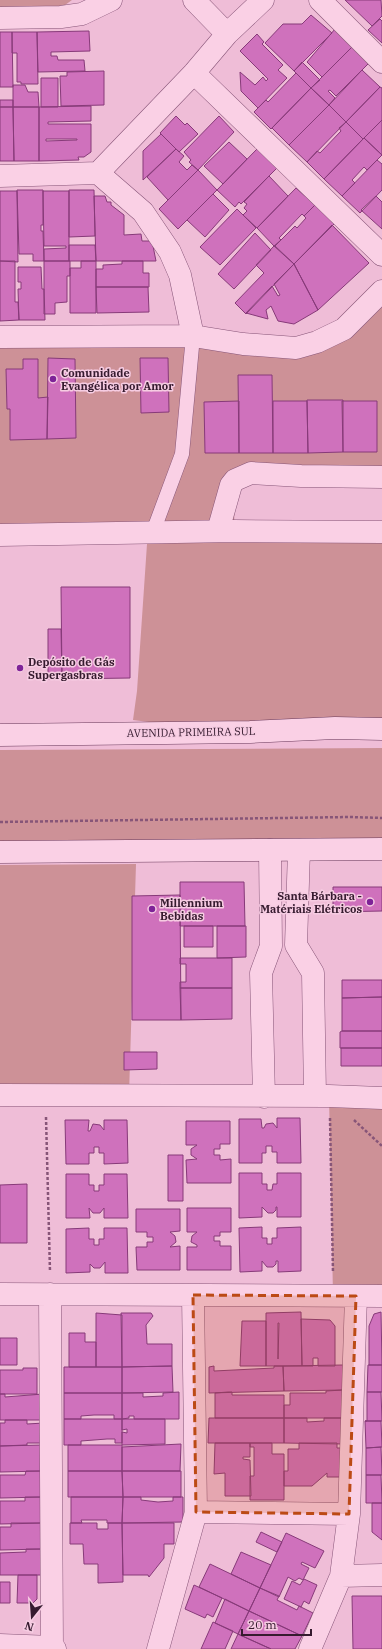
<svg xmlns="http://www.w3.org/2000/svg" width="382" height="1649" viewBox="0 0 382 1649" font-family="'IBM Plex Serif',serif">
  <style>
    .green { fill: #cd9197 }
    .building { fill: #cf71bc; stroke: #873a79; fill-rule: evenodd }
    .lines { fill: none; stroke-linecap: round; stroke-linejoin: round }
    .lane-casing { stroke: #875578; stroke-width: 15 }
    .street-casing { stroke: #875578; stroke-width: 23 }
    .secondary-casing { stroke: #69395b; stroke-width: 23 }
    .path { stroke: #875578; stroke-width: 2.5; stroke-dasharray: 3 2; stroke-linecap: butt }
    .lane { stroke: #fad0e5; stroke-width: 14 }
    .street { stroke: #fad0e5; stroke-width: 22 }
    .secondary { stroke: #fad0e5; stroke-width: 22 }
    .marked { fill: #bc4a15; fill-opacity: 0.2; stroke: #bc4a15; stroke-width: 3; stroke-dasharray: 8 5; stroke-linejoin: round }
    .poi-dot { fill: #7e2398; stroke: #f6cce2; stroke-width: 1.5 }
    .labels { text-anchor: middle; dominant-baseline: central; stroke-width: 3; stroke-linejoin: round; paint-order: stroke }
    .poi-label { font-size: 11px; font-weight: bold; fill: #361b2f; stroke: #f6cce2; text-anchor: start }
    .street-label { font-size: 11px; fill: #361b2f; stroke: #f6cce2 }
  </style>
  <rect width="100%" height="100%" fill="#efbdd7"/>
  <path class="green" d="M0,0H72L58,10H0Z
    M382,291V484L235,483L234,530L0,535V337L296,348Z
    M382,534V731H219L133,720L137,691L147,544Z
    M382,748V838L0,842V750Z
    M136,864L129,1095H0V865Z
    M329,1096L382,1098V1296L333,1295Z"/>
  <path class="building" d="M345,0H381L382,16L372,26Z
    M311,15L332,33L294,71L265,43L283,24H302Z
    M380,19L382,21V43L368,30Z
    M335,29L353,46L322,77L307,62Z
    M89,31L90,51L51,52V56H57L58,60H84L85,71L38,72L37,32Z
    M0,32H12L13,87H0Z
    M12,32H37L38,84H21V82H17V53H12Z
    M257,34L264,42L262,44L283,65L278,70L287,78L258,108L241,91L240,72L255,85L263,77L266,81L268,79L240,51Z
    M353,46L370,62L336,96L330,90L328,91L335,98L329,105L311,88Z
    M302,62L320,80L311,88L294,71Z
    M362,70L380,87L346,122L329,105Z
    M104,71V105L61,106L60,76H67V72Z
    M296,73L311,88L271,129L254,112L266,100L268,102Z
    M41,78H58V107H41Z
    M13,85H25L28,92H38L39,107H13Z
    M380,87L382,88V120L363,139L346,122Z
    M311,88L329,105L289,145L272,128Z
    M0,100H13V107H0Z
    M329,105L346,122L307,162L289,145Z
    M91,106V121L48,122V124H91V152L84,157H78L79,160L39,161V107ZM46,139H77V140L46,141Z
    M0,107H13L14,161H0Z
    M13,107H39V161H14Z
    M176,116L185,125L187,123L198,134L179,152L160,133Z
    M219,116L234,132L198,170L189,162L191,160L184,152Z
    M382,120V155L364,138Z
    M346,122L363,139L324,179L307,162L317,151L320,153L341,131L339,128Z
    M161,134L176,149L143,180V151Z
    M364,138L382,155L367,170L364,167L352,180L355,183L342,196L324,179Z
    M229,142L247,159L223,184L204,166Z
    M176,149L184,156L179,162L187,170L192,165L198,170L168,200L147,177Z
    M257,149L277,168L241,204L239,202L235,207L217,190Z
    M377,160L382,164V190L360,213L342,196Z
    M198,170L217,190L178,229L159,209Z
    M269,176L288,196L257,228L243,215L247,211L244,208L247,204L244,202Z
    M296,188L315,205L304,216L302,214L279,238L281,240L274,246L257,228Z
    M17,190H43V225H41V231H43L44,261H33V254H19Z
    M69,190H94L95,236L69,237Z
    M0,191H17L18,262L0,261Z
    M43,191H69V261H44V249L66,248V246H44Z
    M213,194L229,210L205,237L187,220Z
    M94,196H105L107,202H111V205L124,215V235L141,234L142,241H152L156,261H96Z
    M376,196L382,202V229L361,210Z
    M315,205L334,224L294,264L275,246L295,226L297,228L306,218L304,216Z
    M237,209L256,228L220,265L200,247Z
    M332,225L369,263L318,310L294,264Z
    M255,233L271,250L234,289L218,274Z
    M69,245H95L96,261H69Z
    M274,246L294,264L246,314L235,303L264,273L256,265Z
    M0,261H15V302H18L19,320L0,321Z
    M44,261H70V276H67V302L55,303V314H44Z
    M81,261H96V313H70V268H81Z
    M122,261H143V273H149V287H96V269H103V265L122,264Z
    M294,264L318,310L294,324L278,321L271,306L266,310L268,319L246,313L272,286L278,296L280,295L274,284Z
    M18,267H41L42,289H44L45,320H19L18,289H21V282H18Z
    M96,287H148L149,312L97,313Z
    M48,358L75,359L76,438L47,439Z
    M140,358H168L169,412L141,413Z
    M23,359H38V398L48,397L47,439L10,440V409H7L6,369H23Z
    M238,375H272L273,453H239Z
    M307,400H343V452L308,453Z
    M239,401V453H205L204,402Z
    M273,401H307L308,453H273Z
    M342,401H377V452H343Z
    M61,587H130V678L62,679Z
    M48,629H61L62,679H48Z
    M180,882H244L245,926H180Z
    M333,887H382V911L333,912Z
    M180,895L181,1020H132V896Z
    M184,926H213V947H184Z
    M217,926H246V957L217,958Z
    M180,958H232V988H180V982H186V964H180Z
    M342,980H382V997L342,998Z
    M180,988H232V1019L181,1020Z
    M382,997V1031H342V998Z
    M342,1031H382V1048H340V1032Z
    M341,1048H382V1066H341Z
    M124,1052H157V1069L124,1070Z
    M277,1118H300L301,1163H277V1152H272V1146H266V1153H262V1163H239V1119H261L262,1128H264L266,1124L273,1123L277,1128Z
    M65,1120H89L88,1131H90L93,1124L100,1125L104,1130V1120H127L128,1163L104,1164V1153H99V1147H94V1153H89V1164H66Z
    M186,1121H230V1144H220V1149H214V1155H220V1160L231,1159V1183H187L186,1160L197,1159L191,1155V1149L197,1145H186Z
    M168,1155H183V1201H168Z
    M239,1173H262V1184H267V1190H272L273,1184H277V1173H301V1217H277V1207H276V1210L273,1213H268L262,1207V1217L239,1218Z
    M66,1174H89V1185H94V1191H99V1185H104V1174H127L128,1218H104V1208L100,1213H93L89,1208L90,1218H66Z
    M27,1184V1243H0V1185Z
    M187,1208H231V1232H220V1236H214V1241H220V1246H231V1270H187V1247H197V1245L191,1242L192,1236L197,1232H187Z
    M136,1209H180V1231L170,1232L175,1236L176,1242L170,1247L180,1246V1270H137L136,1247H147V1242H153V1237H147V1232H136Z
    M262,1227V1238H267V1244H272V1238H277V1228L301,1227V1271L278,1272V1261H276V1264L273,1267H267L262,1261V1271L240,1272L239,1228Z
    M89,1228V1239H94V1245H99V1239H104V1228H127L128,1273H105V1262L100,1268H94L90,1264V1272L66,1273V1229Z
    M301,1312L302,1366H266V1313ZM278,1323H279L278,1359Z
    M381,1312L382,1365H369V1326L374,1314Z
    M96,1313L122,1315V1367H96Z
    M121,1313H151L153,1316L146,1325L147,1344H172V1366L122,1367Z
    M301,1319L330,1320L335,1326V1366H318V1358H313V1366H302Z
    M242,1321H266V1366H240Z
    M69,1333H85V1342H96V1367H69Z
    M0,1338H17V1365H0Z
    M343,1365V1390L284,1391L283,1366Z
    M368,1365H382V1392H367Z
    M172,1366L173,1392L122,1393V1367Z
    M214,1366V1371L274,1368V1366H283L284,1391L209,1393V1367Z
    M64,1367H122V1393H64Z
    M23,1368H37V1394H0V1370H23Z
    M343,1390L342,1418H284V1405H290V1393H326V1391Z
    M179,1392V1419H134V1416H129V1418L122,1419V1393H143V1397L163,1396V1393Z
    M228,1392H232V1395H284V1418H215V1393Z
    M367,1392H381L382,1421H365H367Z
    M64,1393H122V1419H114V1415H94L81,1416V1419H64Z
    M0,1394H5V1397L43,1394V1420H0Z
    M209,1418H284V1443H208Z
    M284,1418H307V1422L324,1421V1418H342L343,1444L284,1443Z
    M64,1419H122V1443H115V1439H107L81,1441V1445H64Z
    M122,1419H165V1444L122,1445V1432L127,1433V1429L122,1430Z
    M5,1420H27V1424L44,1423V1443H27V1445L0,1446V1423H5Z
    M365,1421H381L382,1447L366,1448Z
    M215,1443H250V1457H243V1459L250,1460L251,1496H225V1473L214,1474Z
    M250,1443H272V1454H284V1500H250V1476H254V1447H250Z
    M299,1443H337V1448H341V1477H327V1473L312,1486H284V1471H288V1449H299Z
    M181,1444L180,1471H122V1447Z
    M43,1445V1471L0,1472V1446Z
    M68,1445H122V1471H68Z
    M381,1447L382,1475H366V1448Z
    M26,1471H45L44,1497L0,1498V1475H25Z
    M68,1471H122L123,1497H68Z
    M122,1471H181V1497H123Z
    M366,1475H381L382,1503H366Z
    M25,1497H44L45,1523L0,1524V1501H25Z
    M71,1497H123L122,1523H107V1520H81L82,1523H71Z
    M123,1497H141V1500L158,1502L173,1501V1497H183V1522L122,1523Z
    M372,1503H382V1540L372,1532Z
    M11,1523H44V1549L0,1550V1527H11Z
    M70,1523H97V1529H108V1523H122L123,1582L98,1583V1564H84L83,1544H70Z
    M122,1523H174V1544H164V1558L149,1577L148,1575H123Z
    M261,1532L282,1542L277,1552L256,1542Z
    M286,1533L324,1551L315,1568L302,1562L301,1564L309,1568L303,1580L299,1578L295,1581L288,1577L279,1597L260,1588Z
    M26,1549H45V1575H0V1553L26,1552Z
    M241,1552L271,1565L260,1588L231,1574Z
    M210,1564L260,1588L249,1611L199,1587Z
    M18,1575H37V1599L33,1603H17Z
    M304,1579L317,1585L309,1604L304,1601L301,1607L284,1599L292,1581L300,1585Z
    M0,1582H10V1603H0Z
    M194,1585L222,1598L213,1617L207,1614L205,1618L185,1609Z
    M260,1588L279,1596L277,1600L297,1610L299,1606L313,1613L302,1636L249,1611Z
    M352,1596H382V1649H353Z
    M225,1599L249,1611L238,1634L215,1623Z
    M249,1611L302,1636L295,1649H271L238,1634Z
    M213,1622L233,1631L225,1649H201Z
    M238,1634L242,1636L271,1649H231Z"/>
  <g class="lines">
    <g class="lane-casing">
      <path id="lane" d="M153,532L182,454L193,336"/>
    </g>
    <g class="street-casing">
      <path id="street" d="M194,0L227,34
        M320,0L382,62
        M0,18L61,17L82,14L111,0
        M194,73L382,255
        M98,173L143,212L170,252L180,275L193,336
        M0,176L98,173L194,73L227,34L263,0
        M0,337L193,336L243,344L296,348L317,342L344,329L382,291
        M218,531L231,485L235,480L251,473L301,476L382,477
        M0,535L234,531L382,532
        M299,850L296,945L313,973L315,1096
        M0,1095L329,1096L382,1098
        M264,1097L261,973L271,946L270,850
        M0,1294L382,1296
        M50,1294L52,1647L55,1649
        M196,1512L349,1514
        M341,1576L382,1575
        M0,1645L52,1647
        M158,1649L196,1512L193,1295
        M310,1649L341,1576L349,1514L356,1296"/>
    </g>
    <g class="secondary-casing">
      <path id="secondary" d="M0,735L250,732L335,728L382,729
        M0,852L382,849"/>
    </g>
    <path class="path" d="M0,822L351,817L382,818
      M46,1117L50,1272
      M330,1118L333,1273
      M354,1120L382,1146"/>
    <use href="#lane" class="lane"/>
    <use href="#street" class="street"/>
    <use href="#secondary" class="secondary"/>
  </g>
  <path class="marked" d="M193,1295L356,1296L349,1514L196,1512Z"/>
  <g class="poi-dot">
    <circle cx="53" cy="379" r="4"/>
    <circle cx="20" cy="668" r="4"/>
    <circle cx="370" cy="902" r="4"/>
    <circle cx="152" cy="909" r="4"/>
  </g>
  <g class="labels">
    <g class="poi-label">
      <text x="61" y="373">Comunidade<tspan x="61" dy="13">Evangélica por Amor</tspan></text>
      <text x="28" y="662">Depósito de Gás<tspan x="28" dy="13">Supergasbras</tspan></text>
      <text x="362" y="896" text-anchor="end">Santa Bárbara -<tspan x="362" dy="13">Matériais Elétricos</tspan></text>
      <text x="160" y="903">Millennium<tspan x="160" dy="13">Bebidas</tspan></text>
    </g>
    <g class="street-label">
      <text transform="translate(191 732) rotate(-1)">AVENIDA PRIMEIRA SUL</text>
    </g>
  </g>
  <g transform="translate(32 1617) rotate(197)" stroke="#f6cce2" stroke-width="3" paint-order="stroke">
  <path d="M0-3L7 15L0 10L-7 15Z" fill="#361b2f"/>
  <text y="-6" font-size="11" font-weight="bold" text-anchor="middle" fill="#361b2f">N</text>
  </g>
  <path d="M242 1629v6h69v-6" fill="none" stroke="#361b2f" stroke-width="2"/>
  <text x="248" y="1629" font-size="12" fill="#361b2f" stroke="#f6cce2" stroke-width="3" paint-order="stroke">20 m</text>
</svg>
